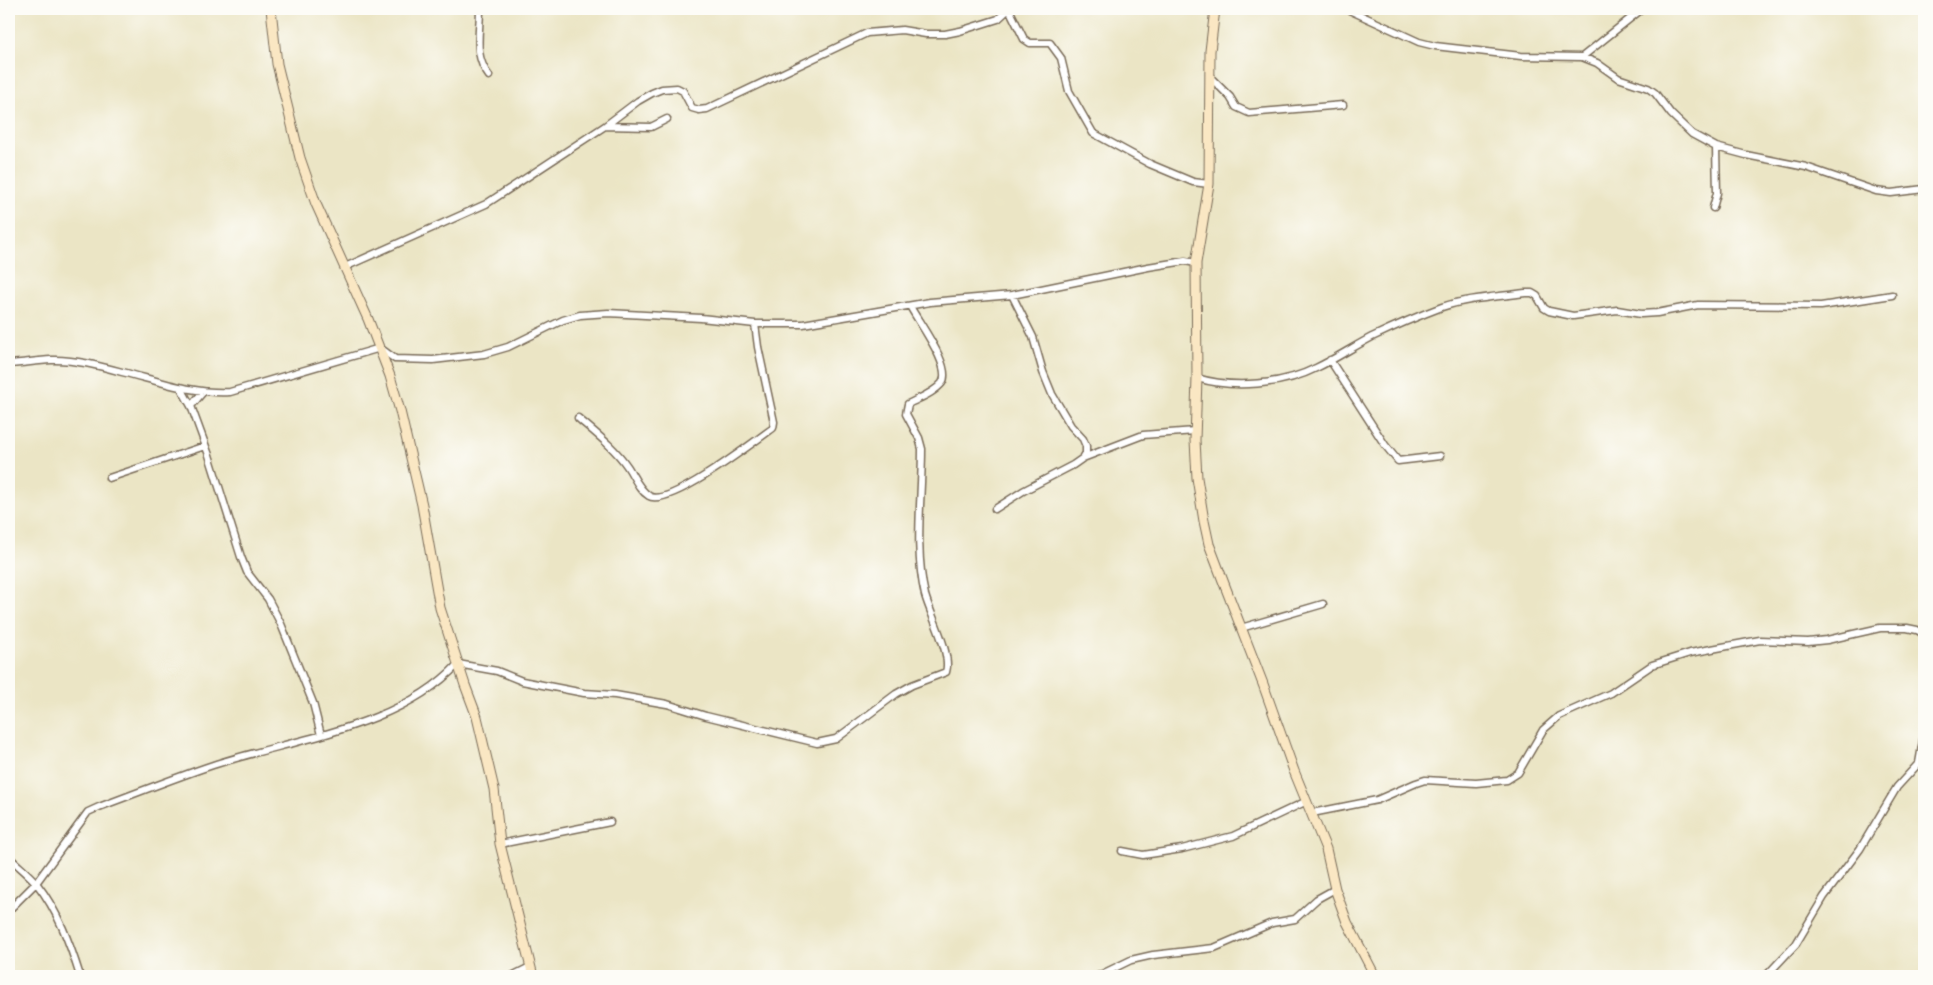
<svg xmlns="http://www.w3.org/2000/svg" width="1933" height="985" viewBox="0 0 1933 985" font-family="'Shantell Sans',sans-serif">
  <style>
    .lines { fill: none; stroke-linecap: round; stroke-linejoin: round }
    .street-casing { stroke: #796b58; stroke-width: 9 }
    .secondary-casing { stroke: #796b58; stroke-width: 11 }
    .street { stroke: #fff; stroke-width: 6 }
    .secondary { stroke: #fae7c3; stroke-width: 9 }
  </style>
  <rect width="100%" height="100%" fill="#fdfcf7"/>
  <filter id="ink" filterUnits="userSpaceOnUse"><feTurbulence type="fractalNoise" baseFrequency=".02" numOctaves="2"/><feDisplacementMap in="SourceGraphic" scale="10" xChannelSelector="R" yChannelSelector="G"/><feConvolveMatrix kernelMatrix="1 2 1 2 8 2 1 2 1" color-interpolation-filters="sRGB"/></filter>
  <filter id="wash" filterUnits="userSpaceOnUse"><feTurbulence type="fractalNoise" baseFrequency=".0096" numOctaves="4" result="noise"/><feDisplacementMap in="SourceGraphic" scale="20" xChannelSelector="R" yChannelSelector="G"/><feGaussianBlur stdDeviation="1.12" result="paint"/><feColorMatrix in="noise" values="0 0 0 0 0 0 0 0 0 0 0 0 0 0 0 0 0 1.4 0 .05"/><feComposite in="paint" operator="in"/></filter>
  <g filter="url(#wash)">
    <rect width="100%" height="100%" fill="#ebe5c5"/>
  </g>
  <g filter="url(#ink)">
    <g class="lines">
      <g class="street-casing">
        <path id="street" d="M480,9C480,33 473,55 489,76
          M1009,9L1024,39L1030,43H1050L1061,58L1069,91L1093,133L1150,164L1193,182L1209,184
          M1347,9L1419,42L1435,46L1521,56L1582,57L1597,63L1618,78L1648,88L1655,93L1671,114L1692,134L1716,147L1746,155L1806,167L1876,191L1891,193L1924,189
          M1582,57L1642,9
          M1211,78L1230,97L1236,107L1249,113L1343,105
          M605,126L651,127L667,119
          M1713,208L1717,193L1716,147
          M345,267L486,204L605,126L638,101L652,93L662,89L677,88L683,91L692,108L699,110L707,109L867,33L902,30L926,34H945L960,31L998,19L1009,9
          M1330,360L1385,445L1398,461L1440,456
          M9,364C23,363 37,361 51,360C74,359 100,366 122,372C158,381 193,394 230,392L380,348L395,359L433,360L484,354L508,347L563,320L580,315L608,313L701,318L755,324H803L930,302L1012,295L1148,267L1185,261L1196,263
          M1197,378C1232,389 1283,385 1316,368C1335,359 1353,347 1372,337C1395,326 1418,316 1442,307C1468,298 1497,297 1525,293H1532L1537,296L1544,308L1549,311L1573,316L1617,310L1641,314L1657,313L1698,305L1821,306L1892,295
          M181,388L191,406L209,455L241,557L247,572L268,599L281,624L313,703L321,735
          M191,406L203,392
          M578,418C594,432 614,447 627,466C634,476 638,489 649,496C668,508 754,442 773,428L774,422L758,347L755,324
          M1083,458L1143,435L1195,431
          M109,478L205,446
          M995,509L1023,491L1073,465L1083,458L1086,453V446L1083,439L1071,426L1052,394L1043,372L1033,337L1012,295
          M1241,628L1323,604
          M1312,813L1377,800L1416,783L1425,780L1476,783L1507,780L1518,773L1543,730L1559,716L1611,693L1652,665L1690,653L1760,640L1808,642L1827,640L1880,628H1907L1917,630L1924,634
          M500,844L610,822
          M1122,851L1143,855L1182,849L1233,836L1307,801
          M9,857C18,866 29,874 37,884C58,911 70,944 80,976
          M9,910L36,883L88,812L99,807C137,793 174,778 213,765C292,739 399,728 458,664L497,671L522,681L584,693L615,695L667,704L706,716L817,743L836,739L896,694L912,685L946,672C952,654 930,614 925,595C914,548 922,497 922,449L919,438L906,414L908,404C919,398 934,393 942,383C953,367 918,322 910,306
          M512,976L530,967
          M1098,976L1131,960L1153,955L1214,948L1272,923L1295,919L1317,899L1335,889
          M1766,976L1796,944L1824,897L1860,849L1897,787L1919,763L1924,735"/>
      </g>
      <g class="secondary-casing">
        <path id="secondary" d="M271,9L277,64L300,158L316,204L368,319L390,376L400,411L422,505L440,608L465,685L477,717L494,789L500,844L533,976
          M1215,9L1210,51L1209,184L1196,263L1197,378L1195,440L1197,478L1204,521L1209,544L1225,586L1263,684L1294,771L1326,849L1335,889L1347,922L1375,976"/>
      </g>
      <use href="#street" class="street"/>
      <use href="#secondary" class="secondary"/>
    </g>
  </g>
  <rect width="1933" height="985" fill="none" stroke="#fdfcf7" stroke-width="30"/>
</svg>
